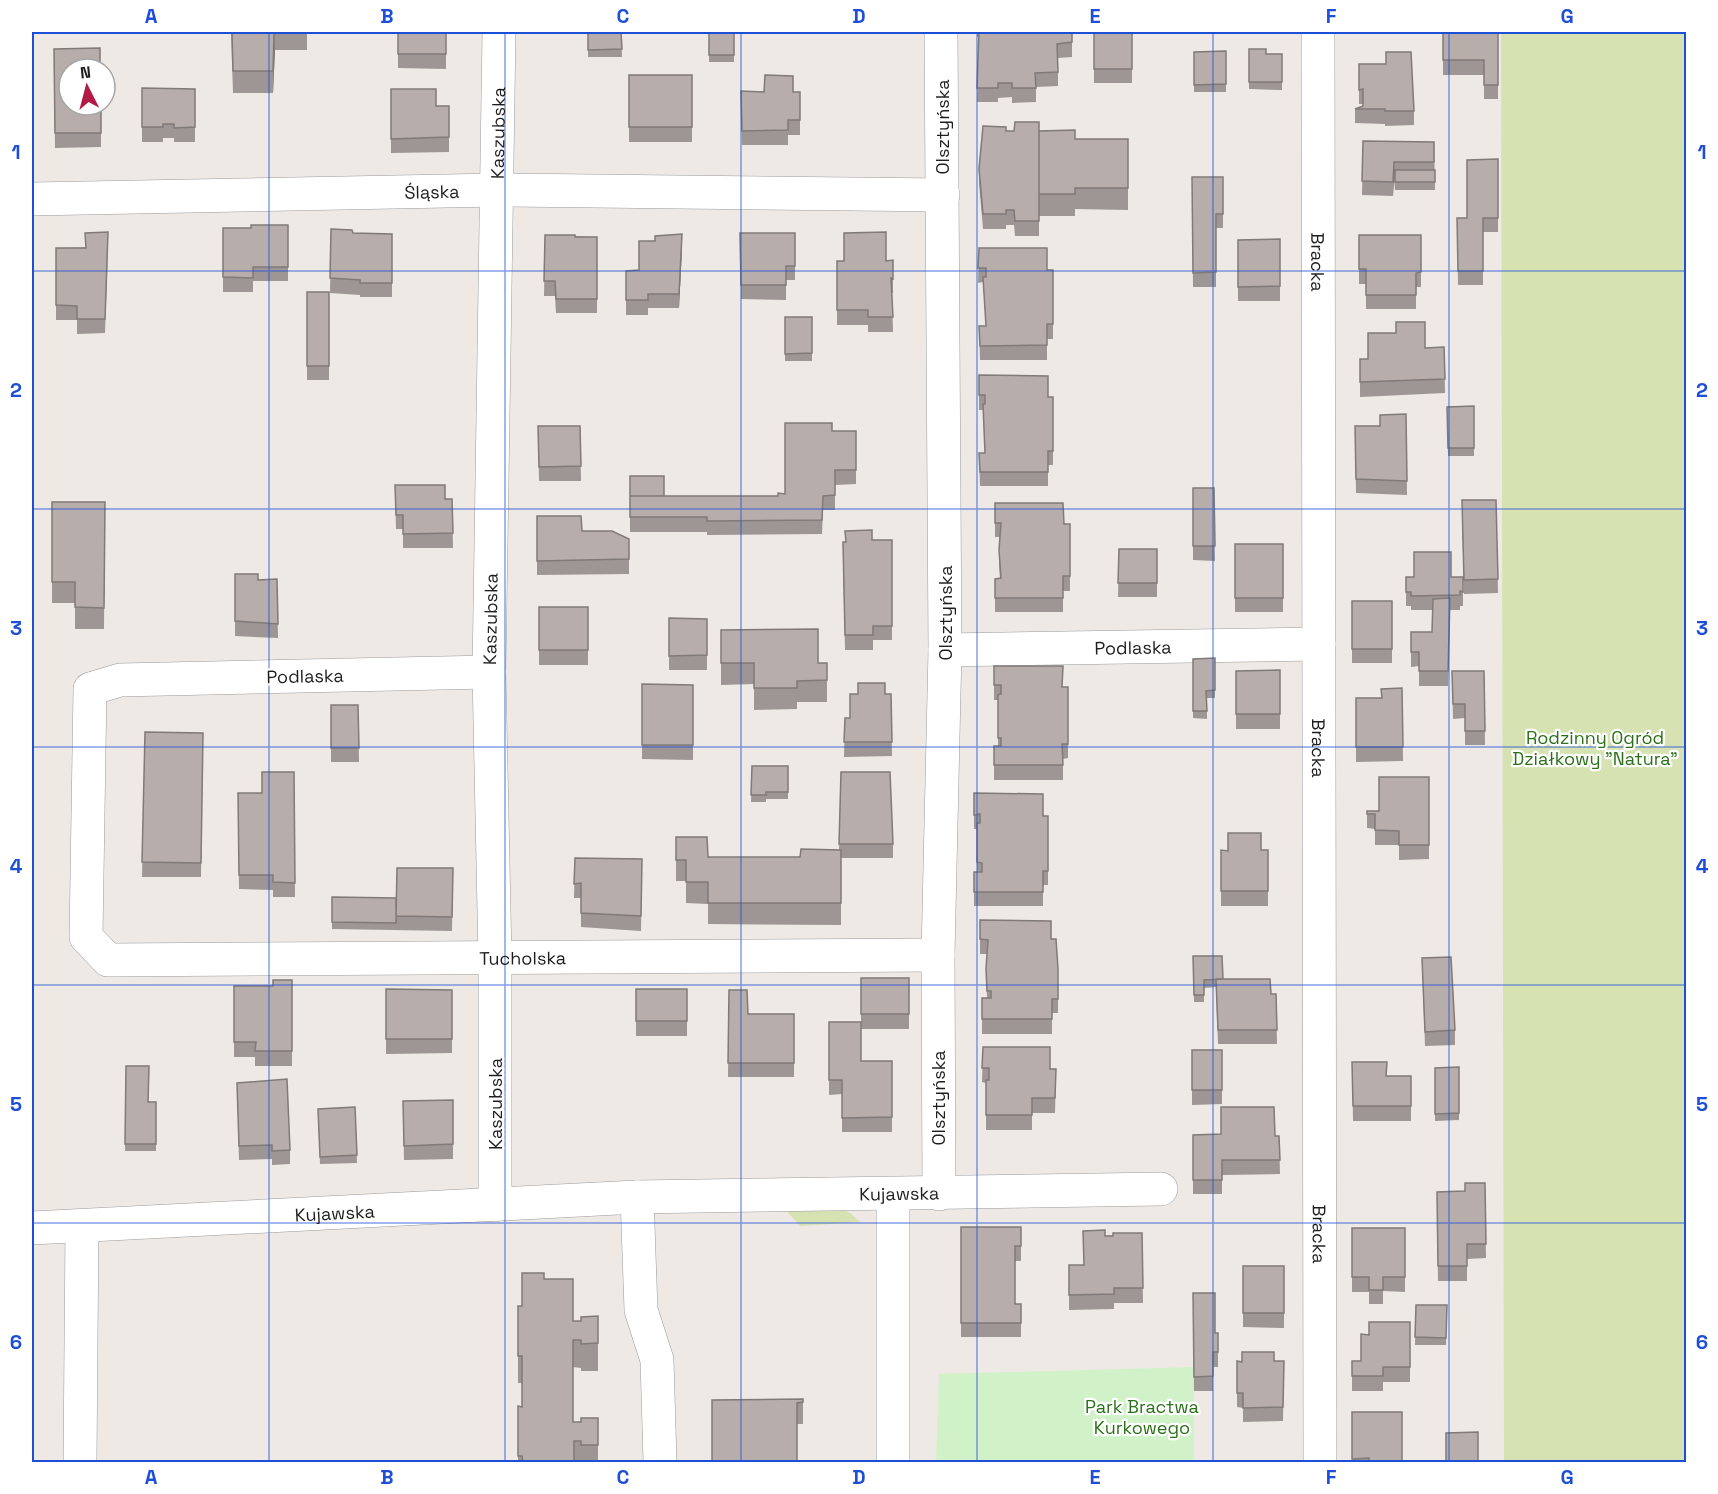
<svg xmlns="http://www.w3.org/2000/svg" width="1718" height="1494" viewBox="0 0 1718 1494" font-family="'Space Grotesk',sans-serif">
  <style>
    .grass { fill: #d7e2b2 }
    .park { fill: #d1f2c8 }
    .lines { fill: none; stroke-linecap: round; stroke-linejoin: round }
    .minor-casing { stroke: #9b9b9b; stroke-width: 34 }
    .minor { stroke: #fff; stroke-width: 33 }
    .wall { fill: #9d9694 }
    .shaded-wall { fill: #807a78 }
    .building { fill: #b7aeac; stroke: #807a78; stroke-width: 1.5 }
    .grid { fill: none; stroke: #1d4ed8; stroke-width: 1.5; stroke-opacity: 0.55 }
    .labels { text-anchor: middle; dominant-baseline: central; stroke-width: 4.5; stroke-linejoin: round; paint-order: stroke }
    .street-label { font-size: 18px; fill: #1e1e1e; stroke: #fff }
    .park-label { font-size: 18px; fill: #2b6f19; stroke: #fff }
    .neatline { fill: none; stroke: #1d4ed8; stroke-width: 2 }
    .grid-label { font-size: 20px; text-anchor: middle; font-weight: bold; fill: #1d4ed8 }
  </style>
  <rect width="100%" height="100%" fill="#eee9e5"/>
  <path class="grass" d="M1501,32H1686V1462H1504Z
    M838,1208L850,1213L860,1222L800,1226L785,1209Z"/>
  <path class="park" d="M1194,1367V1462H936L939,1374Z"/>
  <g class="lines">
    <g class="minor-casing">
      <g id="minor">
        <path id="s1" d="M1318,32L1320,1462"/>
        <path id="s2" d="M32,199L498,190L943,195"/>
        <path id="s3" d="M945,650L1319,644"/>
        <path id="s4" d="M489,672L120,680L90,689L86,937L108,960L938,955"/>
        <path d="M939,1194L938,955L945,650L941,32"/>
        <path d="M893,1195V1462"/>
        <path d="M637,1197L641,1310L657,1360L660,1462"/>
        <path id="s5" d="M495,1205V959L489,672L499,32"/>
        <path id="s6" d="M32,1228L637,1197L1161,1189"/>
        <path d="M80,1462L82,1227"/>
      </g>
    </g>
    <use href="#minor" class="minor"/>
  </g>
  <path class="wall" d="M231,32H307V50H275L273,93H233Z
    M398,32H446V69L398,68Z
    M588,32H621L622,57H588Z
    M709,32H734V62H709Z
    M977,32H1072V57L1058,58V86L1036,87V102L1012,103V97L998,98V102H977L979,37H977Z
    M1094,32H1132V83H1094Z
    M1443,32H1498V99H1484V75H1443Z
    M54,49L101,105V147L55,148Z
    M1249,49L1266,54H1282V90L1249,89Z
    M1226,51V92H1194V52Z
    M1359,64L1414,111V125L1385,126V124L1355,123V109L1363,106V104H1359Z
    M629,75H692V142H629Z
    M142,88L195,89V142H174V138H163V142H142Z
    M391,89L436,106H449V152L391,153Z
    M741,91L800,92V135H788V145H742Z
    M1006,131H1039L1075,139H1128V210L1075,209V216H1039V236H1015L1014,225H1006V229H983L979,183V169Z
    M1363,141L1434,142L1435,190H1395L1394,177L1393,196L1362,195Z
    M1498,159V232H1483V285H1458L1457,218H1467Z
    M1192,177H1223V228H1216V287H1193Z
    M288,225V281H253V292H223V228H251Z
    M331,229L353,233L392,234V297H360V295L330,293Z
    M740,233H795V280H786V300L741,299Z
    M545,235L597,237V313H556L555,296H544Z
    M1359,235H1421V287H1416V309H1366V284H1359Z
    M1280,239V301H1238V240Z
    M108,247L105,333L77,334V320H56V248Z
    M682,248L679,308H648V315H626V271L639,270Z
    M979,248L1047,270H1053V339H1047V360H980L979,326H986L983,282L978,283Z
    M893,260V293H892L893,332H868V325H837V261Z
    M307,292H329V380H307Z
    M785,317H812V361H785Z
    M1444,347L1445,393L1360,397V359H1368L1425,348Z
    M979,375L1048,397L1053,451V465H1048V486H980L979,453H985L983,410H979Z
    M1474,406V456H1448L1447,407Z
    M1406,414L1407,495L1356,493L1355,426H1380Z
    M538,426H580L581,481H539Z
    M832,431H856V484L835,485V510H823L822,534L707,535V532H630V476L664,496H778L785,494Z
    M395,485L445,499H452L453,548H403V529H396Z
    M1193,488H1214L1215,561L1193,560Z
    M1496,500L1498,593L1464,594L1462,515Z
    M52,502H105L104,629H75V603H52Z
    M995,503L1064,524H1070V591H1063V612H995V579H1000L999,564L1000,537H995Z
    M537,516L582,531L629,539V574L537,575Z
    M872,540H892V640H873V650H845L843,557Z
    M1235,544H1283V612H1235Z
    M1119,549H1157V597H1118Z
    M235,574L258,580L277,579L278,638L235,636Z
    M1406,577H1463V606H1460V610H1450L1448,686H1419V666L1411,667V632H1432V610H1411V606H1406Z
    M1352,601H1392V663H1352Z
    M539,607H588V665H539Z
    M669,618L707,619V670H669Z
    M721,630L818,663H827V702H797V709L754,710V684L721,685Z
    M1215,658V698H1207V719L1193,718V659Z
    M994,666L1063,687L1068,715V758L1063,759V780H994V746H998V700H994Z
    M1280,670V729H1236V671Z
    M1452,671H1484L1485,745H1465V718L1453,719Z
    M642,684L693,685V760L642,759Z
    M1402,688L1403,761L1356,762V698H1381Z
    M858,694H891L892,756L844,757L845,718H850Z
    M331,705H358L359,762H331Z
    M145,732L203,733L201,877H142Z
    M752,766H788V799H766V802H751Z
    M294,772L295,897H273V890L239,889L238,793H262Z
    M841,772L893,844V858H841V925L708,924V904L686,903V881H676V837L708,857H800L839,850Z
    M1429,777V859L1399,860V845H1375V829L1367,828V811H1379Z
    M974,793L1043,816H1048V885H1043V906H974V872H977V829H974Z
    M1221,850H1268V906H1221Z
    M575,858L642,859L641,931L581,927V898H574Z
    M453,868L452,931L332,929V897L396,898Z
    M980,920L1051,939L1058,999V1013H1052V1034H982V998H987L986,969L987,954H980Z
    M1193,956L1223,979L1271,994H1276L1277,1044H1218L1216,987L1204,988V1002H1194Z
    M1422,958L1455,1030V1045L1425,1046Z
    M861,978H909V1029H861V1061H892V1132H842V1094L829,1095V1022H861Z
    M292,980V1066H255V1057H234V986H273Z
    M386,989L452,990V1053L386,1054Z
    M636,989H687V1036H636Z
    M729,990L748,1014H794V1077H728Z
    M983,1047L1050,1069H1056L1055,1113H1032V1130H986V1083L982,1082Z
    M1192,1050H1222V1104L1192,1105Z
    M1352,1062L1387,1076H1411V1121H1353Z
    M126,1066L148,1102H156V1151H125Z
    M1459,1067V1120L1435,1121V1068Z
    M237,1083L290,1150V1164L272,1165V1159L239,1160Z
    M453,1100V1159L404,1160L403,1101Z
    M355,1107L357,1163L320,1164L318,1109Z
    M1193,1135L1279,1136L1280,1174L1222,1175V1194H1193Z
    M1465,1183H1485L1486,1258L1467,1259V1281H1438L1437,1192L1465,1191Z
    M961,1227H1021V1261H1015V1304H1021V1337H961Z
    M1352,1228H1405V1292L1383,1291V1304H1369V1292H1352Z
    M1142,1233L1143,1303H1114V1309L1069,1310V1265H1083L1105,1236Z
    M1243,1266H1284V1328L1243,1327Z
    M544,1279L573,1321H581L598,1316V1371H581V1368L573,1367V1422L598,1445V1462H518V1406L522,1407V1383H518V1334L522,1306Z
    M1193,1293L1215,1333H1218V1367H1213V1391H1194Z
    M1416,1305H1447L1446,1345H1415Z
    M1410,1322V1382H1383V1391H1352V1361H1361Z
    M1237,1361H1284L1283,1421L1243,1422V1408L1237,1407Z
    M803,1399V1424H797L712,1400Z
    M1352,1412L1402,1462H1352Z"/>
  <path class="shaded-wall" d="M274,32L275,50L273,93V71Z
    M1394,162V177L1393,196V182Z
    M682,234V248L679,308V294Z"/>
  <path class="building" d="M232,32H274L273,71H233Z
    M398,32H446V54H398Z
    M588,32H621L622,49L588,50Z
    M709,32H734V55H709Z
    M979,32H1072V42L1057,44L1058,72L1035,73L1036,88H1012V83H998V88H977Z
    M1094,32H1132V69H1094Z
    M1443,32H1498V85H1484V60H1443Z
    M100,48V69H69V105H101V133H55L54,49Z
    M1249,49H1266V54H1282V82H1249Z
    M1226,51V84L1194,85V52Z
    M1386,52H1411L1414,111H1385V109H1355L1363,106V89L1359,90V64H1386Z
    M629,75H692V127H629Z
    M765,75L793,76V92H800V120H788V130L742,131L741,91L764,92Z
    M142,88L195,89V127L174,128V124H163V127H142Z
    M391,89H436V106H449V137L391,139Z
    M1015,122H1039V221H1015L1014,210H1006V214H983L979,169L983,126L1006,127V131H1014Z
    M1075,130V139H1128V188H1075V194H1039V131Z
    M1363,141L1434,142V162H1394L1393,182L1362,181Z
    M1498,159V218H1483V271H1458L1457,218H1467V160Z
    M1395,170H1435V182H1395Z
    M1192,177H1223V214H1216V272L1193,273Z
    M251,225H288V267H253V278L223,277V228H251Z
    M331,229L352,230L353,233L392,234V283H360V280L330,278Z
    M108,232L105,319H77V306L56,305V248H86L85,233Z
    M886,232V261L893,260V279L891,278L893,317H868V310H837V261H844V233Z
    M740,233H795V266H786V285H741Z
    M682,234L679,294H648V300H626V271L639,270V241H655V236Z
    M545,235H575V237H597V299H556L555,281H544Z
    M1359,235H1421V272L1416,273V295H1366V269H1359Z
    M1280,239V286L1238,287V240Z
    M979,248H1047V270H1053V324H1047V345L980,346L979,326H986L983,277H986V268H978Z
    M307,292H329V366H307Z
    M785,317H812V353L785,354Z
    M1396,322H1425V348L1444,347L1445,379L1360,382V359H1368V333H1396Z
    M979,375L1048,376V397H1053V451H1048V472H980L979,453H985L983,404H985V395H979Z
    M1474,406V448H1448L1447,407Z
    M1406,414L1407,481L1356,479L1355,426H1380V415Z
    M785,423H832V431H856V470H835V495L823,496L822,520L707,521V517H630V496H778V493L785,494Z
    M538,426H580L581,466L539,467Z
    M630,476H664V496H630V500Z
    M395,485H445V499H452L453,533L403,534V515H396Z
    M1193,488H1214L1215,546H1193Z
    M1462,500H1496L1498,579L1464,580Z
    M52,502H105L104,608L75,607V582H52Z
    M995,503H1063L1064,524H1070V576H1063V598H995V579L1001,578L999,550L1001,523H995Z
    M537,516H581L582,531H612L629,539V559L537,561Z
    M872,530V540H892V626H873V635H845L843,542H846L845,531Z
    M1235,544H1283V598H1235Z
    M1119,549H1157V583H1118Z
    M1414,552H1451V577H1463V592L1460,591V595L1411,596V592H1406V577H1414Z
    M235,574H258V580L277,579L278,624L235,621Z
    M1450,598L1448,671H1419V652H1411V632H1432L1433,599Z
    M1352,601H1392V649H1352Z
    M539,607H588V650H539Z
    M669,618L707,619V655L669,656Z
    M818,629V663H827V680L797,681V688H754V663H721V630Z
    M1215,658V690L1206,691L1207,711H1193V659Z
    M994,666H1063L1062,687H1068V744H1062L1063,765H994V746H1001V738H998V695L1001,694V685H994Z
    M1280,670V714H1236V671Z
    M1452,671H1484L1485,731H1465V704H1453Z
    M858,683H885V694H891L892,742H844L845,718H850V694H858Z
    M642,684L693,685V745H642Z
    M1402,688L1403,747H1356V698H1382L1381,689Z
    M331,705H358L359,748H331Z
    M145,732L203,733L201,863L142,862Z
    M752,766H788V792H766V795H751Z
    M262,772H294L295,883L273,882V875H239L238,793H262Z
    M841,772H890L893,844H839Z
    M1379,777H1429V845H1399V831L1375,830V814H1367V811H1379Z
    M974,793L1043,794V816H1048V871H1043V892H974V872H982V863L977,862V823H980V814L974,815Z
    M1228,833H1261V850H1268V891H1221V850L1228,851Z
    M676,837H707L708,857H800L801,849L841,850V903H708V882H686V860H676Z
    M575,858L642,859L641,916L581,913V883L574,884Z
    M397,868H453L452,917L396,916Z
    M332,897L396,898V923L332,922Z
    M980,920L1051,921V939H1056L1058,969V999H1052V1019H982V998H991V991H987L986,969L988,940L980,939Z
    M1193,956H1222L1223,979L1204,980V995H1194Z
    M1451,957L1455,1030L1425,1032L1422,958Z
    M861,978H909V1014H861Z
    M1216,979H1270L1271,994H1276L1277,1030H1218Z
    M273,980H292V1051H255L256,1042H234V986H273Z
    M386,989L452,990V1039H386Z
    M636,989H687V1021H636Z
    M729,990H747L748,1014H794V1063H728Z
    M829,1022H861V1061H892V1117L842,1118V1080H829Z
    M983,1047H1050V1069H1056L1055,1098H1032V1115H986V1080H989V1068H982Z
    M1192,1050H1222V1090H1192Z
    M1352,1062H1387L1386,1076H1411V1106H1353Z
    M126,1066H149L148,1102H156V1144H125Z
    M1459,1067V1113L1435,1114V1068Z
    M287,1079L290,1150L272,1151V1145L239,1146L237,1083Z
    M453,1100V1144L404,1146L403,1101Z
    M355,1107L357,1155L320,1157L318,1109Z
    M1221,1107H1274L1275,1136H1279L1280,1160H1222V1180H1193V1135L1221,1134Z
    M1465,1183H1485L1486,1244H1467V1266H1438L1437,1192L1465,1191Z
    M961,1227H1021V1246H1015V1304H1021V1323H961Z
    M1352,1228H1405V1277H1383V1290H1369V1277H1352Z
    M1105,1230V1236H1113V1233H1142L1143,1288H1114V1294L1069,1295V1265H1084L1083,1231Z
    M1243,1266H1284V1313H1243Z
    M522,1273H544V1279H573V1321H581V1317L598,1316V1343L581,1344V1340H573V1422H581V1418H598V1445H581V1441H574V1462H523L522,1456H518V1406L522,1407V1356H518V1306H522Z
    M1193,1293H1215V1333H1218V1352H1213V1376L1194,1377Z
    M1416,1305H1447L1446,1338L1415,1337Z
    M1369,1322H1410V1367H1383V1376H1352V1361H1361V1334L1369,1335Z
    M1242,1352H1274V1361H1284L1283,1407L1243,1408V1393H1237V1361L1242,1362Z
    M803,1399V1402L797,1403V1462H712V1400Z
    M1352,1412H1402V1462H1369V1458L1352,1459Z
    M1478,1432V1462H1446V1433Z"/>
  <path class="grid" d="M269,32V1462M505,32V1462M741,32V1462M977,32V1462M1213,32V1462M1449,32V1462M32,271H1686M32,509H1686M32,747H1686M32,985H1686M32,1223H1686"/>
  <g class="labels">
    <g class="street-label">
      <text transform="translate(942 127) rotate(-90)">Olsztyńska</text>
      <text stroke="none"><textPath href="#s5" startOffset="1072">Kaszubska</textPath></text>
      <text stroke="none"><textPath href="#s2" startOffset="400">Śląska</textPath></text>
      <text stroke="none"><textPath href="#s1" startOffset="230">Bracka</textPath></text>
      <text transform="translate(945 613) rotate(-90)">Olsztyńska</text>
      <text stroke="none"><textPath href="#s5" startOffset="586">Kaszubska</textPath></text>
      <text stroke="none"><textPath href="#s3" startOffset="188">Podlaska</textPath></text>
      <text transform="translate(305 676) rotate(-1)">Podlaska</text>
      <text stroke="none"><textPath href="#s1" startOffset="716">Bracka</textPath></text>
      <text stroke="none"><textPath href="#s4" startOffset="1095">Tucholska</textPath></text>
      <text transform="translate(938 1098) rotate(-90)">Olsztyńska</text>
      <text transform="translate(495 1104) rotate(-90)">Kaszubska</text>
      <text stroke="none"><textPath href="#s6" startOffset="868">Kujawska</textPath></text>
      <text stroke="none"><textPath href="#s6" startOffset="303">Kujawska</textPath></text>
      <text stroke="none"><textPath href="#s1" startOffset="1202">Bracka</textPath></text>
    </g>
    <g class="park-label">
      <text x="1595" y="737">Rodzinny Ogród<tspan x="1595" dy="21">Działkowy "Natura"</tspan></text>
      <text x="1142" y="1406">Park Bractwa<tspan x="1142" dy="21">Kurkowego</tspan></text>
    </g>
  </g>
  <rect width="1718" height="1494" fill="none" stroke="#ffffff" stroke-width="66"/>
  <g transform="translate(87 87) rotate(354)"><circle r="28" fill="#ffffff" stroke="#a5a5a5" stroke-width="1.5"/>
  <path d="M0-4.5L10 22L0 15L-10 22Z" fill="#b31945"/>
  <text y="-9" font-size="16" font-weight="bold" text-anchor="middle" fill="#1e1e1e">N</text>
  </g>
  <rect x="33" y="33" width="1652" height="1428" class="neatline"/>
  <g class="grid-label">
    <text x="151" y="23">A</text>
    <text x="387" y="23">B</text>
    <text x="623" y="23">C</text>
    <text x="859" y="23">D</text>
    <text x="1095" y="23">E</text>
    <text x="1331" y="23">F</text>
    <text x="1567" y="23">G</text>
    <text x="16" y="159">1</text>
    <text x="1702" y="159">1</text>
    <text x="16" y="397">2</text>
    <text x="1702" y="397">2</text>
    <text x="16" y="635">3</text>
    <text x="1702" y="635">3</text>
    <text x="16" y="873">4</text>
    <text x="1702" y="873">4</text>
    <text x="16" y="1111">5</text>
    <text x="1702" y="1111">5</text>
    <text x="16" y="1349">6</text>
    <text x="1702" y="1349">6</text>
    <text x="151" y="1484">A</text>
    <text x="387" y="1484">B</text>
    <text x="623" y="1484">C</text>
    <text x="859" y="1484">D</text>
    <text x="1095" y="1484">E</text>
    <text x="1331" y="1484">F</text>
    <text x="1567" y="1484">G</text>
  </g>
</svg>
